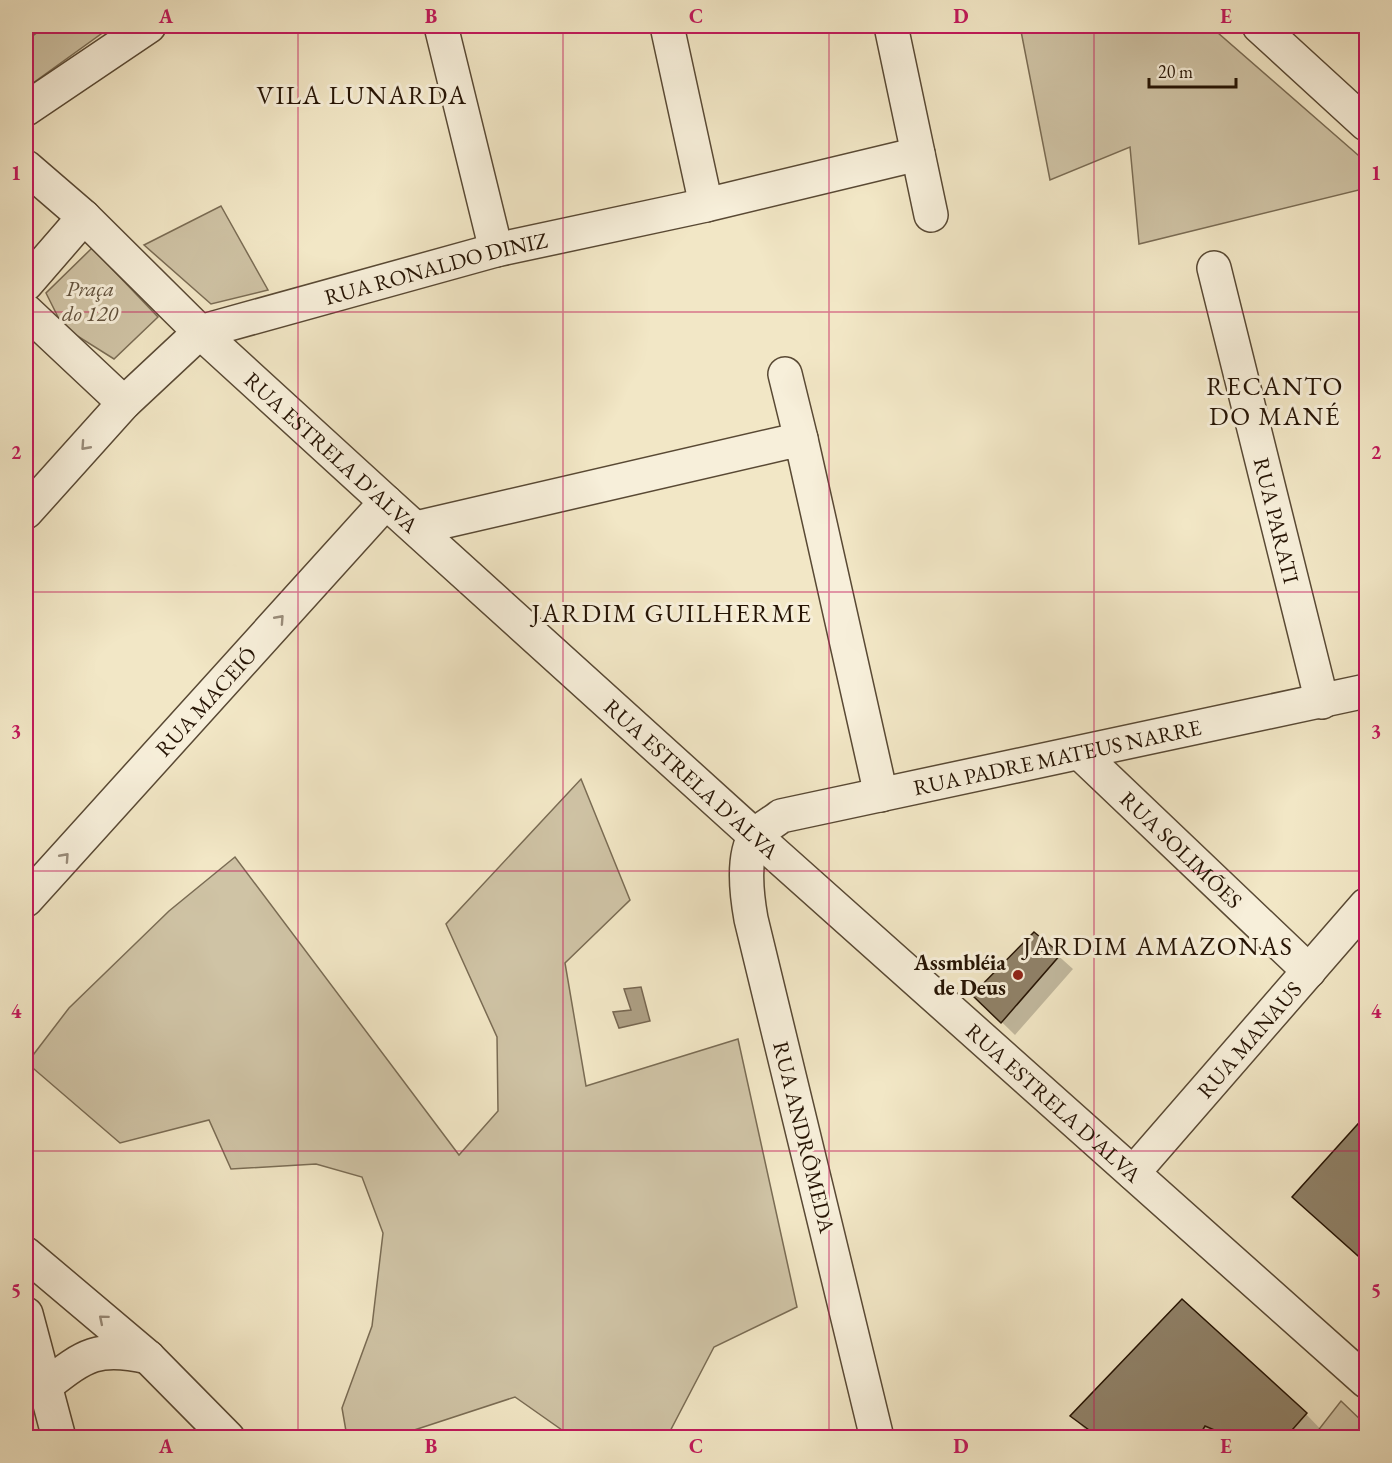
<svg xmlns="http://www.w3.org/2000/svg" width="1392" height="1463" viewBox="0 0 1392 1463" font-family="'EB Garamond',serif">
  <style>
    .green { fill: #cfc3a5; stroke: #7a6c54; stroke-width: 1.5 }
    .water { fill: #ad9f84; stroke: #776751; stroke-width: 1.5 }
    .shadow { fill: #0003 }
    .building { fill: #908269; stroke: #261404; stroke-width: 1.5 }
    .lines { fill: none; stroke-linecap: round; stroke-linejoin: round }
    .minor-casing { stroke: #594934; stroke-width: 36 }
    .minor { stroke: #f7efda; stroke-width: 33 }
    .oneway { stroke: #998c7a }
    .grid { fill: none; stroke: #c2185b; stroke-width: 1.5; stroke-opacity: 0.55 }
    .poi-dot { fill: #8f2418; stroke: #f7efda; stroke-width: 2 }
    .labels { text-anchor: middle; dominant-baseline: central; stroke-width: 6; stroke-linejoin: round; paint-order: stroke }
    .street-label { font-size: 22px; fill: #261404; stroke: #f7efda }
    .park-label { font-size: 22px; font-style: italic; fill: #61513c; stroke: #f7efda }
    .poi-label { font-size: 22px; font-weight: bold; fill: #261404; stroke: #f7efda; text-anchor: end }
    .quarter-label { font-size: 26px; letter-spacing: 1.5px; fill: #261404; stroke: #f7efda }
    .neatline { fill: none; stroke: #c2185b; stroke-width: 2 }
    .grid-label { font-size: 20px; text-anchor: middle; font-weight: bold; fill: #c2185b }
  </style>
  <rect width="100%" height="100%" fill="#f2e7c6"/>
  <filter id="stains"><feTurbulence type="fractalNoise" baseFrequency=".00333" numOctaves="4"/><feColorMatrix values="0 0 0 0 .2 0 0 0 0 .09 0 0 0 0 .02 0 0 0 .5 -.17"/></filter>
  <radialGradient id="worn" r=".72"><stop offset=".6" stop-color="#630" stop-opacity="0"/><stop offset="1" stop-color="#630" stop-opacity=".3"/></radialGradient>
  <path class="green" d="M46,26H112L26,88V41Z
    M1020,26H1210L1366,162L1363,189L1139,244L1130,147L1050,180Z
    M221,206L268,290L211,304L144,245Z
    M92,248L158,317L114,359L63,327L46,293Z
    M581,779L630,900L565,963L586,1086L738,1039L797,1307L714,1347L667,1437H572L515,1397L393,1437H347L342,1408L372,1326L383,1233L362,1177L316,1164L231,1169L209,1120L120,1143L27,1063L69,1008L169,911L235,857L459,1155L498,1111L497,1037L446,924Z
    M1341,1401L1366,1425V1437H1313Z"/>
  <path class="water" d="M641,987L650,1021L619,1028L613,1012L631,1010L624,989Z"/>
  <path class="shadow" d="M1034,934L1073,969L1015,1035L974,995Z
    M1366,1118V1264L1295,1197Z
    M1182,1302L1306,1414L1329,1438H1093L1072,1416Z"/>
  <path class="building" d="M1034,932L1061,954L1001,1023L972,995Z
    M1366,1115V1263L1292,1197Z
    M1182,1299L1307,1413L1285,1438H1233L1205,1426L1198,1438H1100L1070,1416Z"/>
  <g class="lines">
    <g class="minor-casing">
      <g id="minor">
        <path d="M441,26L496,250"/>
        <path d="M667,26L706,205"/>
        <path d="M891,26L931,215"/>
        <path d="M1259,26L1366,124"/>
        <path d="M26,109L149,26"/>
        <path id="s1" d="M26,167L84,217L200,332L386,502L755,836L1366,1381"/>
        <path id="s2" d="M1214,268L1322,702"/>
        <path d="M26,284L84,217"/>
        <path d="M26,311L124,403"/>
        <path d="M785,374L801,439"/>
        <path id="s3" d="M26,512L124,403L200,332L496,250L706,205L918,154"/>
        <path d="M416,528L801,439L881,795"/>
        <path id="s4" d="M1080,753L1309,971"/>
        <path id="s5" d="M26,900L386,502"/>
        <path id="s6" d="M1133,1173L1366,905"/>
        <path d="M26,1254L148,1357L228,1438"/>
        <path d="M26,1314L59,1438"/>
        <path d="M44,1387C84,1356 96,1345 148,1357"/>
        <path id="s7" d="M877,1438L751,919C747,897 742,856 755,836C761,828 774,822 781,816L1366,691"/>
      </g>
    </g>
    <use href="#minor" class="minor"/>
  </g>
  <defs><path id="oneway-chevron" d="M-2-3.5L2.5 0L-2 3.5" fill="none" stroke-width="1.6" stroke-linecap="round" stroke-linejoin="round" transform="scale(1.5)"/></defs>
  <g class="oneway">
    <use href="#oneway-chevron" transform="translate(85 446) rotate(132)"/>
    <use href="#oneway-chevron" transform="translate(280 619) rotate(-48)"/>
    <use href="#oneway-chevron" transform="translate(65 857) rotate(-48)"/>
    <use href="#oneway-chevron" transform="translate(103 1319) rotate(-140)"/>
  </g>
  <path class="grid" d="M298,26V1438M563,26V1438M829,26V1438M1094,26V1438M26,312H1366M26,592H1366M26,871H1366M26,1151H1366"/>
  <circle class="poi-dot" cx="1018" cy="975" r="6"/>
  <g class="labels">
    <g class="street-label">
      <text stroke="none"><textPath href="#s3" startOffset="495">RUA RONALDO DINIZ</textPath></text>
      <text stroke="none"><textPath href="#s1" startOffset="418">RUA ESTRELA D'ALVA</textPath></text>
      <text stroke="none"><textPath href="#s2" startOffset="260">RUA PARATI</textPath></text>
      <text stroke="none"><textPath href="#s5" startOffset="268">RUA MACEIÓ</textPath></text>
      <text stroke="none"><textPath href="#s7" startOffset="934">RUA PADRE MATEUS NARRE</textPath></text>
      <text stroke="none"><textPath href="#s1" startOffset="904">RUA ESTRELA D'ALVA</textPath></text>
      <text stroke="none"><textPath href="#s4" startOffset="140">RUA SOLIMÕES</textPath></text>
      <text stroke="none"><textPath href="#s6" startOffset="177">RUA MANAUS</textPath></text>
      <text stroke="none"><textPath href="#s1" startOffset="1390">RUA ESTRELA D'ALVA</textPath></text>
      <text transform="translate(804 1137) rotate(76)">RUA ANDRÔMEDA</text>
    </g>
    <g class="park-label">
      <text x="90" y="288">Praça<tspan x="90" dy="25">do 120</tspan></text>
    </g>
    <g class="poi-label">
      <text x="1006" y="962">Assmbléia<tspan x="1006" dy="25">de Deus</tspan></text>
    </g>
    <g class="quarter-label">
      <text x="362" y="95">VILA LUNARDA</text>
      <text x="1275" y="386">RECANTO<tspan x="1275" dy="30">DO MANÉ</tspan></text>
      <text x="672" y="613">JARDIM GUILHERME</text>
      <text x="1158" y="946">JARDIM AMAZONAS</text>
    </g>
  </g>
  <rect width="1392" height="1463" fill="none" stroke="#f2e7c6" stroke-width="66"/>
  <path d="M1149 78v9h87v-9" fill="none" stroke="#261404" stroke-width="3"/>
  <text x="1158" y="78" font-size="18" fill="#261404" stroke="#f7efda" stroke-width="4.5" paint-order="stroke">20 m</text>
  <rect x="33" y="33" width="1326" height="1397" class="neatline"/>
  <g class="grid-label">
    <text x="166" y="23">A</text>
    <text x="431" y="23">B</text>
    <text x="696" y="23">C</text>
    <text x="961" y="23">D</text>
    <text x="1226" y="23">E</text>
    <text x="16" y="180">1</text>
    <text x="1376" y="180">1</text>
    <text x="16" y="459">2</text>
    <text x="1376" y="459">2</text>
    <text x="16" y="738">3</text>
    <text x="1376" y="738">3</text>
    <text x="16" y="1018">4</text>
    <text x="1376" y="1018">4</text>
    <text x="16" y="1297">5</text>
    <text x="1376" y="1297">5</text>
    <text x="166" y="1453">A</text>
    <text x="431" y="1453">B</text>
    <text x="696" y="1453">C</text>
    <text x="961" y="1453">D</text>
    <text x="1226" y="1453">E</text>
  </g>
  <rect width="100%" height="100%" filter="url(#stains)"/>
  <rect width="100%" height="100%" fill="url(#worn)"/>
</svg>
